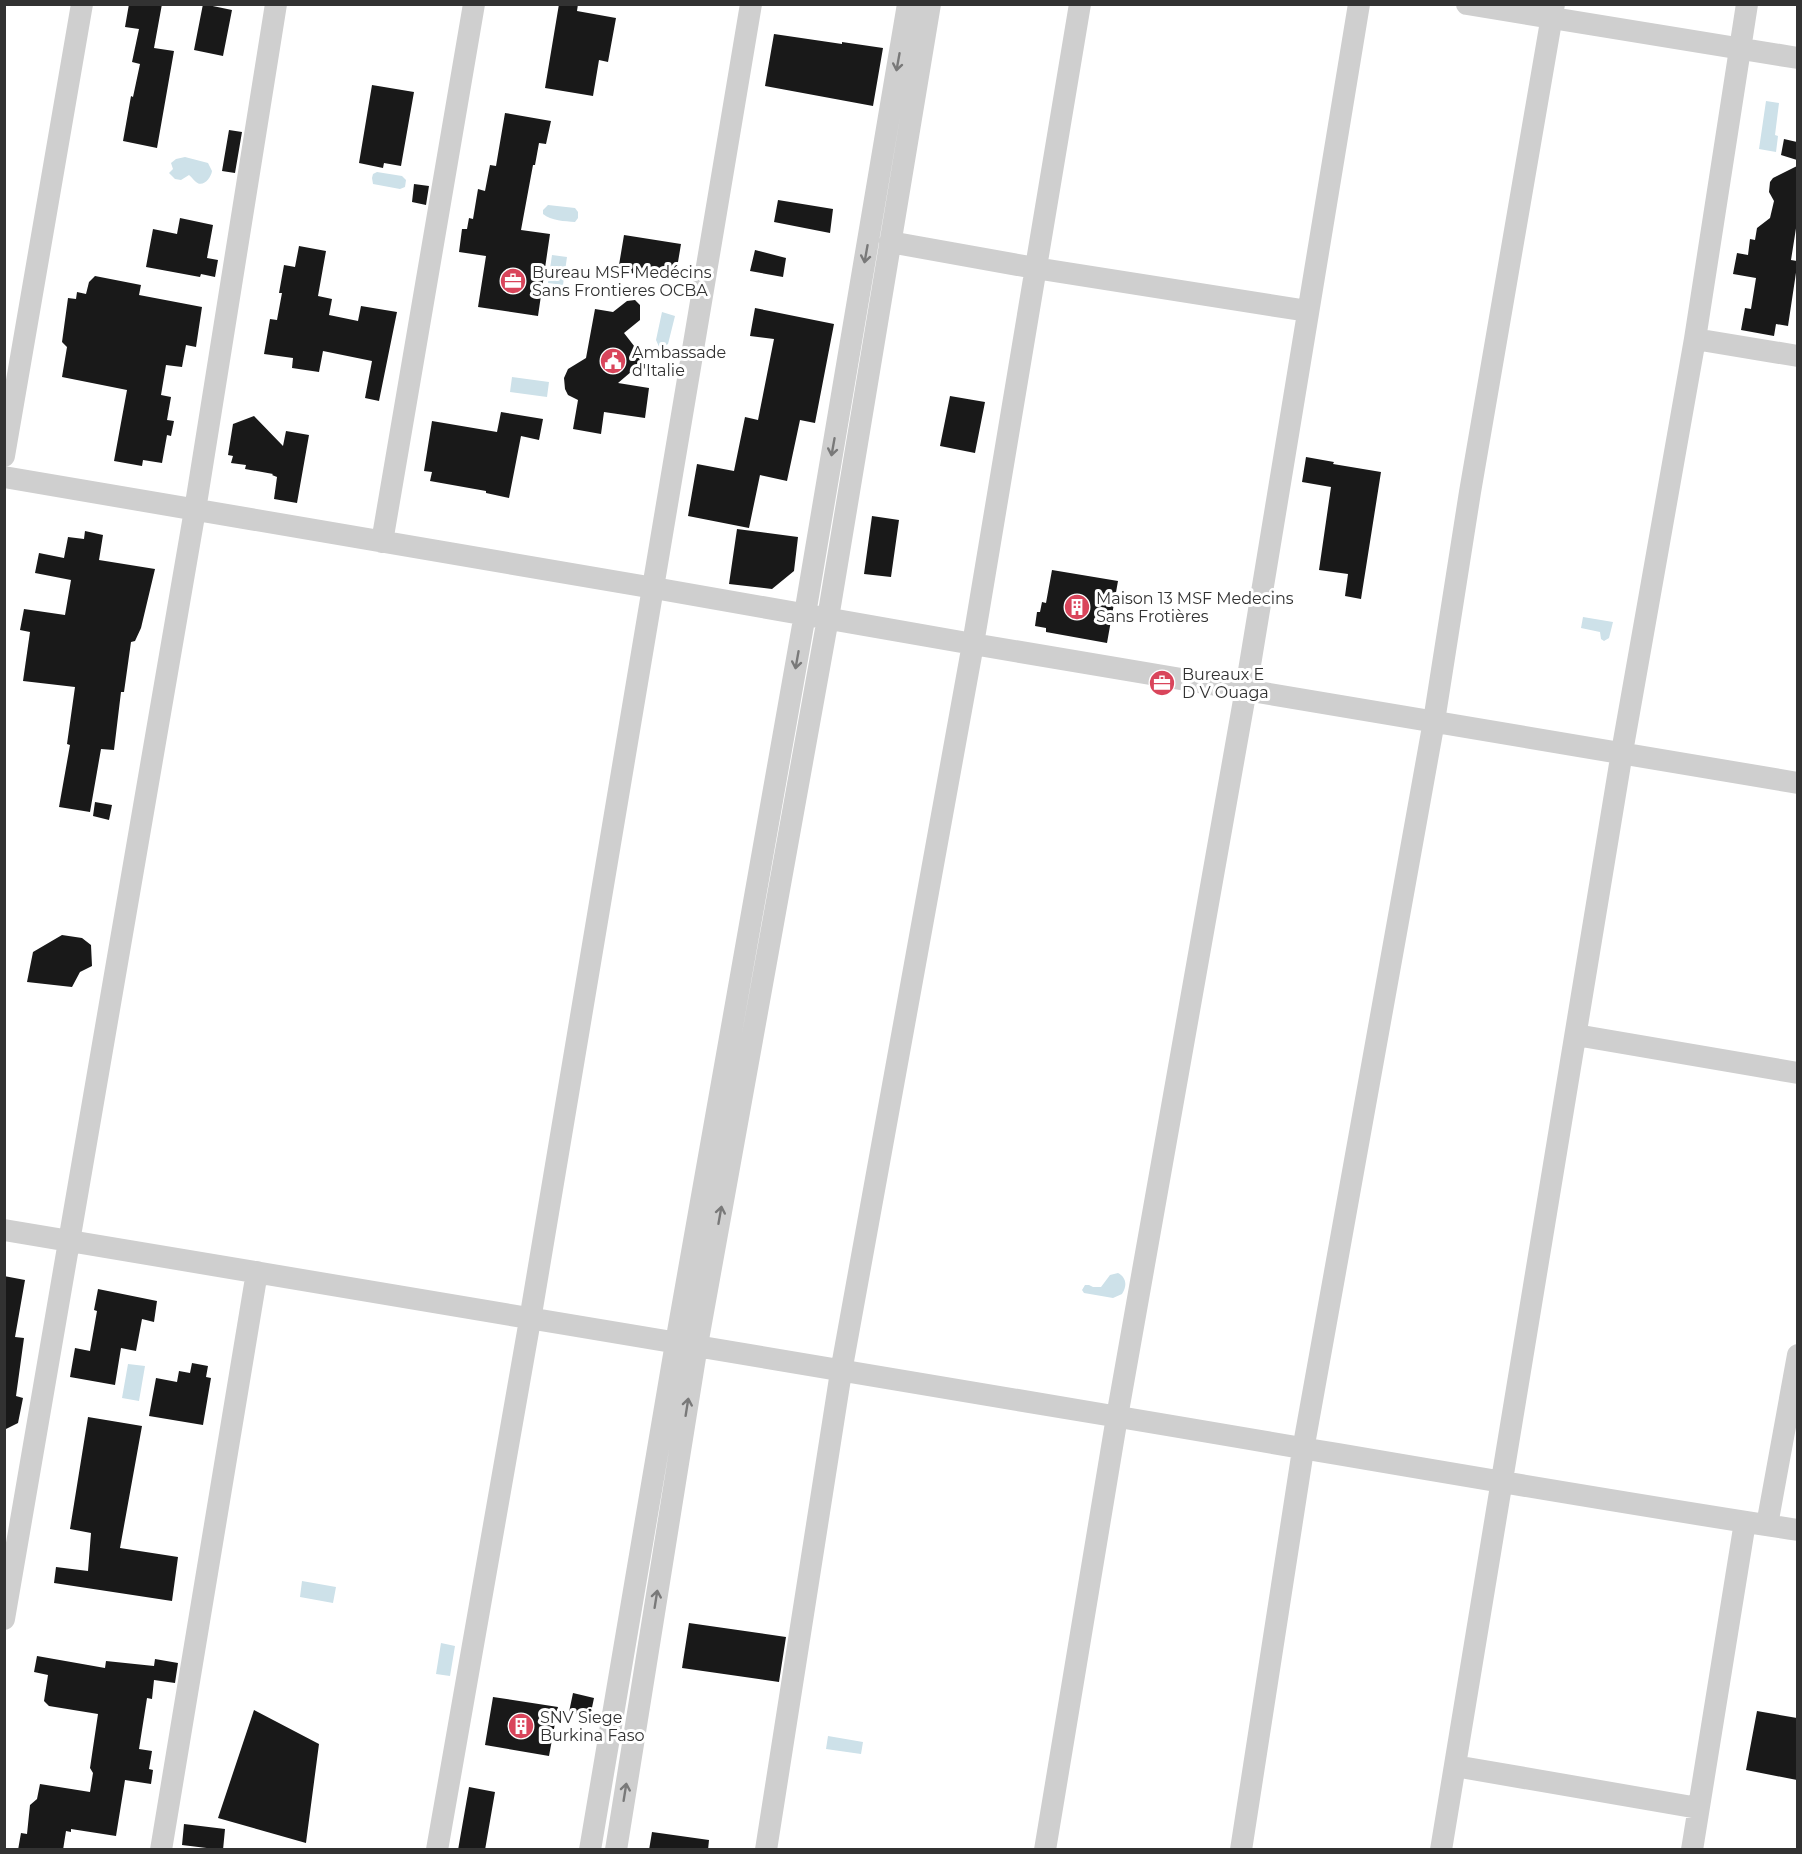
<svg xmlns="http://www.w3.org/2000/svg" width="1802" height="1854" viewBox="0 0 1802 1854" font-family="Montserrat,sans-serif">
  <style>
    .water { fill: #cde1e9 }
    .building { fill: #191919 }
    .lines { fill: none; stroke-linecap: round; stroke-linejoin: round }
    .minor { stroke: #cfcfcf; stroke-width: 22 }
    .oneway { stroke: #797979 }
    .labels { text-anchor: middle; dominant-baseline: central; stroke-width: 6; stroke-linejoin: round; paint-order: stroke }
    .poi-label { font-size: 16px; fill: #323232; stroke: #fff; text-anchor: start }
  </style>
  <rect width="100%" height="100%" fill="#fff"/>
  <path class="water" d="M1766,101L1779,103L1775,135L1778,136L1776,152L1759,149Z
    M185,157L208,163L212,171C211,178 203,188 196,182C193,180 192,177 189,175L181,180L175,179L169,173L173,169L171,163L176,159Z
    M377,172L402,176L406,180L405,187L400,189L373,184L372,178L373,174Z
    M548,205L575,208L578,212V218L575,222C565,221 551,221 543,214V210Z
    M552,255L567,257L563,285L548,283Z
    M662,312L675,316L668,344L660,349L656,340Z
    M512,377L549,382L547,397L510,392Z
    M1583,617L1613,622L1609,638L1604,641L1601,639L1600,632L1581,628Z
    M1118,1273C1127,1278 1127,1286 1122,1294L1113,1298L1084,1293L1082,1290L1085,1285H1089L1093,1287H1101L1110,1275Z
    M128,1364L145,1366L139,1401L122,1398Z
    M302,1581L336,1587L333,1603L300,1597Z
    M441,1643L455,1646L450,1676L436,1674Z
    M828,1736L863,1742L861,1754L826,1749Z"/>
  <path class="building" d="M129,4H162L154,48L174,51L157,148L123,141L131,96L133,97L140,64L132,62L139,29L125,27Z
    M203,4L232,10L223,56L194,50Z
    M559,4H578L577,11L616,18L608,62L599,60L593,96L545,88Z
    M774,34L842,44V42L883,48L873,106L765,86Z
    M372,85L414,92L401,166L384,163L383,168L359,163Z
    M505,113L551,121L546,144L539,143L535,165H533L521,230L550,234L538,316L478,307L486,256L459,252L462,229H467L469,218L473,219L478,189L485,191L490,165L496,166Z
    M229,130L242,132L235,173L222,171Z
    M1784,139L1797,142V160L1781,155Z
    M1797,166V222L1791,260L1797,261V266L1788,326L1776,324L1774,336L1741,330L1745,308L1751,309L1756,278L1733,274L1737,253L1748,255L1750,239L1755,240L1757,228L1770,218L1774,201L1769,192L1770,182L1773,178Z
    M414,184L429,186L426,205L412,202Z
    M778,200L833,209L830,233L774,222Z
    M180,218L213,225L207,258L218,260L215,277L201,274L200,277L146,267L153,229L177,234Z
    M624,235L681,244L675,280L618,271Z
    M299,246L326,251L318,296L332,299L329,315L358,321L361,306L397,312L379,401L365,398L372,361L323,351L319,372L292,368L293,358L264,354L270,319L277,320L282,293H279L284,265L295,267Z
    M755,250L786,258L783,277L750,271Z
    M95,276L141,285L139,295L202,307L196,347L186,345L182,367L166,365L161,395L171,397L167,420L174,421L171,436L167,435L162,463L143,460L142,466L114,461L127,390L62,377L67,347L62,342L68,298L76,299L77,292L86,294L89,282Z
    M635,300L640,305V320L624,333L645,360L618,383L649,388L645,418L604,412L601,434L573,429L578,400L568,395L565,389L564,378L568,369L586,358L595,309L613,312L627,301Z
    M755,308L834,324L815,423L800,420L787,481L760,475L749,528L688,516L697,464L734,471L745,417L758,420L774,339L750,336Z
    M950,396L985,402L975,453L940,446Z
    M501,412L543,419L539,440L521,436L509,498L486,493V491L430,481L432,472L424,471L432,421L497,432Z
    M254,416L283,446L286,431L309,435L297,503L274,499L277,477L272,475L273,474L245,469L246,465L231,463L233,456L228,455L233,424Z
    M1306,457L1334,462L1333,464L1381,472L1361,599L1345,596L1348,574L1319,570L1331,487L1302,482Z
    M872,516L899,520L891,577L864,574Z
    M737,529L798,537L794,571L772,589L729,584Z
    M85,531L103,535L99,560L155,569L141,628L135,641L131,642L124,692H121L114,750L101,749L90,812L59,807L70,745L67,744L75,687L23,681L30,632L20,630L24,609L65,615L71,580L35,573L39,553L64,558L68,537L84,539Z
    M1052,570L1118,581L1107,643L1046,632V628L1035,626L1037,612H1040L1042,602L1046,603Z
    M95,802L112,805L109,820L93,816Z
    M62,935L82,938L91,945L92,966L80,972L72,987L27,982L33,952Z
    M4,1276L25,1280L15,1337L24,1338L16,1396L23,1398L18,1423L4,1430Z
    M98,1289L157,1301L154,1322L142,1319L136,1351L121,1348L115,1385L70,1377L75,1348L90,1351L97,1311L94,1310Z
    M192,1363L208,1366L206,1377L211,1378L203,1425L149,1416L156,1378L177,1382L179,1371L190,1373Z
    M88,1417L142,1426L120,1548L178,1557L172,1601L54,1583L56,1567L88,1571L91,1533L70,1529Z
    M689,1623L786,1637L779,1682L682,1668Z
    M37,1656L105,1668L106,1661L154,1666L155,1659L178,1663L175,1683L154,1680L152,1699L147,1698L139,1749L152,1751L149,1769L153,1770L151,1784L125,1780L116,1836L71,1829V1832L66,1831L63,1850H18L21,1833L27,1834L30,1805L37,1799L40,1784L90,1792L93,1773L90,1768L98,1714L49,1706L44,1701L48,1675L34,1672Z
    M573,1693L594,1698L590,1717L569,1712Z
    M493,1697L558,1707L549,1756L485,1745Z
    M254,1710L319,1744L306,1843L218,1818Z
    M1757,1711L1797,1718V1780L1746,1770Z
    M469,1787L495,1792L485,1850H458Z
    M184,1824L225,1829L223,1850L182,1845Z
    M652,1832L709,1840L708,1850H649Z"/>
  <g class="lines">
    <path class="minor" d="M1467,4L1798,58
      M890,242L1035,268L1308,311
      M1695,339L1798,356
      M4,456L82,4
      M4,477L654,588L973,644L1798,783
      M382,542L474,4
      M1576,1035L1798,1073
      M4,1230C374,1292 743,1354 1113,1416C1341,1454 1569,1495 1798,1530
      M1767,1525L1798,1355
      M4,1619L195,510L276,4
      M1455,1766L1698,1808
      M161,1850L257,1272
      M437,1850L530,1320L751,4
      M590,1850L676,1343L805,614L908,4
      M616,1850L697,1345L828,618L930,4
      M766,1850L841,1372L973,644L1080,4
      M1045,1850L1117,1417L1246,689L1359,4
      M1241,1850L1303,1450L1434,721L1470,492L1554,4
      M1441,1850L1622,752L1695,339L1747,4
      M1692,1850L1745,1522"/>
  </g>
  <defs><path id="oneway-shaft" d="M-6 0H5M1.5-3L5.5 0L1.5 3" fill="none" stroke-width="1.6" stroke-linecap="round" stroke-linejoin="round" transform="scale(1.5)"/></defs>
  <g class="oneway">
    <use href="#oneway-shaft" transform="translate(898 62) rotate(100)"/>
    <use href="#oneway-shaft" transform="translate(866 254) rotate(100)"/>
    <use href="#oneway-shaft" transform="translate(833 447) rotate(100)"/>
    <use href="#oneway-shaft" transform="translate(797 660) rotate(100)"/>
    <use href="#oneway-shaft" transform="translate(720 1215) rotate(-80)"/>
    <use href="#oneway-shaft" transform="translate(687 1407) rotate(-81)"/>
    <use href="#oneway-shaft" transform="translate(656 1599) rotate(-81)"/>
    <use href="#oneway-shaft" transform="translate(625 1792) rotate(-81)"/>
  </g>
  <defs>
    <g id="office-disc" transform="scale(1.35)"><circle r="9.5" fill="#d9455b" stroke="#fff"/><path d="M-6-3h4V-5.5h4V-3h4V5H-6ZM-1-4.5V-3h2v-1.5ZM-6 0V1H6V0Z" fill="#fff"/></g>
    <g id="civic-disc" transform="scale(1.35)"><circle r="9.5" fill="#d9455b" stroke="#fff"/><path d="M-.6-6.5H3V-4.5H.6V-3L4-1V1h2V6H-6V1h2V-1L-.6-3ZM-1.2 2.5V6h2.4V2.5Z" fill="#fff"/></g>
    <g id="building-disc" transform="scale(1.35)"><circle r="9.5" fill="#d9455b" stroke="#fff"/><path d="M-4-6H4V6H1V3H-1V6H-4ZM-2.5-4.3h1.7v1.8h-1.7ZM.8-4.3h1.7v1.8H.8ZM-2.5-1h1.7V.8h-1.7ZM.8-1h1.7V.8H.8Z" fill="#fff"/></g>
  </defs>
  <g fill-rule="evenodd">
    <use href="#office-disc" x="513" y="281"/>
    <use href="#civic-disc" x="613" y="361"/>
    <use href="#building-disc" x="1077" y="607"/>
    <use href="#office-disc" x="1162" y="683"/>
    <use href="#building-disc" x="521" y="1726"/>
  </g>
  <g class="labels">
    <g class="poi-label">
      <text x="532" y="272">Bureau MSF Medécins<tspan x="532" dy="18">Sans Frontieres OCBA</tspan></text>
      <text x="632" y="352">Ambassade<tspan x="632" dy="18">d'Italie</tspan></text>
      <text x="1096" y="598">Maison 13 MSF Medecins<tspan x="1096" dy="18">Sans Frotières</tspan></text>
      <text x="1182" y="674">Bureaux E<tspan x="1182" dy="18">D V Ouaga</tspan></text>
      <text x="540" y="1717">SNV Siege<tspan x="540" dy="18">Burkina Faso</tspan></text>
    </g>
  </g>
  <rect width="1802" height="1854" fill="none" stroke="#323232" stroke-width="12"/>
</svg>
